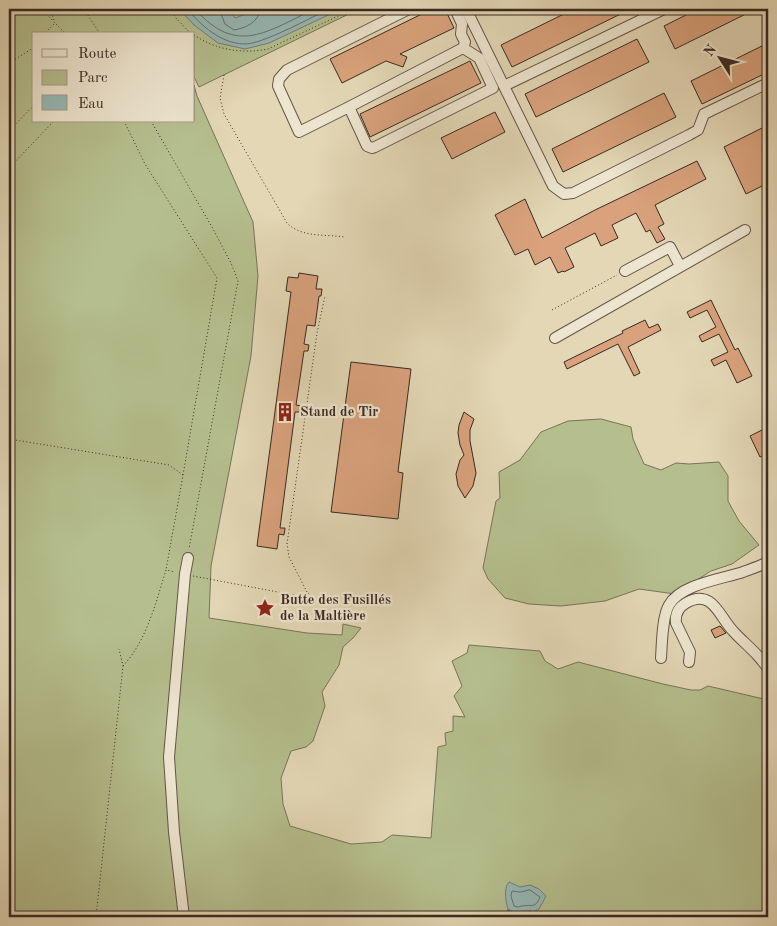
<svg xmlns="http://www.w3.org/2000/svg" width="777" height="926" viewBox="0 0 777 926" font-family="'Old Standard TT',serif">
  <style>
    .green { fill: #b5be8d; stroke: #777458 }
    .water { fill: #97b8b6; stroke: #717f7b }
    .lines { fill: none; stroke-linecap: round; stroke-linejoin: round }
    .shore { stroke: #68706c; stroke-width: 1 }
    .stream { stroke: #717f7b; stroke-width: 2.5 }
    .building { fill: #d9a27c; stroke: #392922 }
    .minor-casing { stroke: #645447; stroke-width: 12 }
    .path { stroke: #392922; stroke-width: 1; stroke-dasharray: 1 2.5; stroke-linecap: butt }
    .minor { stroke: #ede5cf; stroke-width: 10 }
    .labels { text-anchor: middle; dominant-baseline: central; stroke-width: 4.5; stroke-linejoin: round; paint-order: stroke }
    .poi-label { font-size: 14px; font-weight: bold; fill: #392922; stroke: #ede5cf; text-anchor: start }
  </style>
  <rect width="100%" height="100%" fill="#e3d7b5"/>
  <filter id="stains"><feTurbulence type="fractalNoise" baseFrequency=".004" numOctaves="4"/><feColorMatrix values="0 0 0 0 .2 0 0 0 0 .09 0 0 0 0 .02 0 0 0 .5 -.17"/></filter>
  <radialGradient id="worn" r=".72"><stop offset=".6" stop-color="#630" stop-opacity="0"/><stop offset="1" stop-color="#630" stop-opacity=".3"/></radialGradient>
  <path class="green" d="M9,9H359L199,87L194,77V34H34V121H194V85L197,96L253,222L258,276L251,356L211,566L209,618L307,633L342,635L343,624L361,628L353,638L343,647L339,665L322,692L325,706L313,741L306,747L291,751L281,778L283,804L290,826L351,844L382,842L392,835L431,838L438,747L446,745L445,733L453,731V716L465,717L454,696L462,686L452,661L467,653L469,645L540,651L545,661L558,669L578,662L663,684L691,690H700L708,686L768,700V917H9Z
    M601,419L631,427L633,439L644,464L661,470L676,463L689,464L719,462L728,476V501L739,521L759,545L732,564L711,571L675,594L639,589L605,601L561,606L529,604L505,598L488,579L483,568L496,501L500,498L499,472L520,460L541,432L568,421Z"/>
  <path class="water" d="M179,9H230L235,18L246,14L250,9H341L269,43L245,49L218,43L194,25Z
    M509,882L520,887L530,885L539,889L546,896L539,909L530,914L528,911H524L519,914L512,911L509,912C506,905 503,888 509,882Z"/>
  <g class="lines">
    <path class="shore" d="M187,9C202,26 220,43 244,44C261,45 312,17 329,9
      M195,9C237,57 267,31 315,9
      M219,9L225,24L234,30C246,28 259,22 260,9
      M530,890L540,897C535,909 533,904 522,906C515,907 521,908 514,906L511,896L512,891L520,892Z"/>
    <path class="stream" d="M530,911L535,917
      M501,917L509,910"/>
  </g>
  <path class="building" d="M432,9H445L454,28L400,54L407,57L403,67L386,61L342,83L330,59Z
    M574,9H631L512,67L501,45Z
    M698,9H756L675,49L664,26Z
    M637,39L649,62L536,117L525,94Z
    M768,43V72L702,104L691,81Z
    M470,61L481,83L370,137L360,114Z
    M664,93L676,117L563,172L552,149Z
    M495,112L505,132L452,159L441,138Z
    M768,125V183L746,194L724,147Z
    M697,161L706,179L655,205L664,224L658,227L665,239L657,243L650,230L646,232L636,213L612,225L618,238L601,246L595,233L565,248L574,267L564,272L563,271L558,273L550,257L535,265L528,249L515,255L495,215L525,199L542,238L595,210Z
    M299,273L318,276L316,289H322L321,296H319L315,326L307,325L304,344L309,345L308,351H304L296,405L301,406L300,412H295L280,528H285L284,535L279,534L277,549L257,546L291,292L286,291L288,277L298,278Z
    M711,300L735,350L738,348L752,376L737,383L726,360L714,366L711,360L728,352L719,334L702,342L699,336L716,327L707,310L690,318L687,312Z
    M645,320L649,328L658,324L661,330L628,347L640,373L634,376L618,344L567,369L564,362L623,333L622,331Z
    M351,362L411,369L398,472L403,473L398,519L331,512Z
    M464,412L474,419L470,430V441L476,473L473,486L465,498L458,486L456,474L460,460L464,455L460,445L458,433L459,425Z
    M768,427V453L760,457L750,436Z
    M720,626L726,633L715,638L711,630Z"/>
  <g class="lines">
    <g class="minor-casing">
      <path id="minor" d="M455,9L462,24L461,34L465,42L463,48L479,58L493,88L375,147L372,148L367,146L349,107L463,48
        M466,9L553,186L564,194L573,193L689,135L698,130L704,114L768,83
        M504,86L664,9
        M349,107L299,132L278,86L279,79L287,70L409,9
        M625,271L670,247L680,266
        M555,338L745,230
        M661,658C662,644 662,617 669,605C681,584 722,579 743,572C751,569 760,566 768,562
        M689,662L690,652L676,623C675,614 679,607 686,603C712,588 719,616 733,631C741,640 750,647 758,656C762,660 764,664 768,668
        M184,917L174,832L169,757L185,574L188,558"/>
    </g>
    <path class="path" d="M42,9L55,23L44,34
      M50,9L54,20
      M84,9L100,34
      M170,9L176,18L191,34
      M56,24L66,34
      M194,35C216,50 242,54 268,49L353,9
      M9,63L30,50L34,46
      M224,75L220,98L224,114L287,223C302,238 325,234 344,237
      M124,121L145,164L217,278L183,475
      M151,121L213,229L231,263L238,281L189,549
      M9,131L34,105
      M9,168L54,121
      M552,310L617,275
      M9,439L169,465L183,475L166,570
      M193,576L299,596H302L307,592L315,602
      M307,592L289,557L287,544L317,333L325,296
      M123,666C147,640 156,602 166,570L175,572
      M96,917L123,666L119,649"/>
    <use href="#minor" class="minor"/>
  </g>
  <defs>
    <g id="building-bare" transform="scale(1.5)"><path d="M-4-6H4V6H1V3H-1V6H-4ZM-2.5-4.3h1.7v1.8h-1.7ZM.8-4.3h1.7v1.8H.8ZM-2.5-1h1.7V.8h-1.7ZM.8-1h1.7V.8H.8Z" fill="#8f2418" stroke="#ede5cf" stroke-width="2.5" paint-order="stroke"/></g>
    <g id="sight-bare" transform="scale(1.5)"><path d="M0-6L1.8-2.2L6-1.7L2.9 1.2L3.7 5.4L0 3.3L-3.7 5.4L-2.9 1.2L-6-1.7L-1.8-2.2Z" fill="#8f2418" stroke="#ede5cf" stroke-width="2.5" paint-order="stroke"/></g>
  </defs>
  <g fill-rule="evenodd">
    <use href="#building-bare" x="285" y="412"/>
    <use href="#sight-bare" x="265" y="608"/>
  </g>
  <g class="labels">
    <g class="poi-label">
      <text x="300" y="412">Stand de Tir</text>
      <text x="280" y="600">Butte des Fusillés<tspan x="280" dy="16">de la Maltière</tspan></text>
    </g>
  </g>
  <rect width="777" height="926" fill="none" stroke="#e3d7b5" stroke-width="30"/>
  <rect x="10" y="10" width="757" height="906" fill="none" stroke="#392922" stroke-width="2.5"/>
  <rect x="15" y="15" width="747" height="896" fill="none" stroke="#392922"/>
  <rect x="32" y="32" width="162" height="90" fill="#ede5cf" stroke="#a59a8a"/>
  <rect x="42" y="49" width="25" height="8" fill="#ede5cf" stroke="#a59a8a"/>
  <text x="78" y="58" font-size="15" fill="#392922">Route</text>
  <rect x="42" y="70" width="25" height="15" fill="#b5be8d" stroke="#a59a8a"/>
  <text x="78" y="82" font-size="15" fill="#392922">Parc</text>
  <rect x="42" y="95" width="25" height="15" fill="#97b8b6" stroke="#a59a8a"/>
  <text x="78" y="108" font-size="15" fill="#392922">Eau</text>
  <g transform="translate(720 58) rotate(306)" stroke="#ede5cf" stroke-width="4" paint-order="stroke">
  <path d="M0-4L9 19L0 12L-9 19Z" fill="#392922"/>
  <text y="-8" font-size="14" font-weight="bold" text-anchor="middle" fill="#392922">N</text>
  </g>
  <rect width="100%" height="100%" filter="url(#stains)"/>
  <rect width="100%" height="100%" fill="url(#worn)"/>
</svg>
